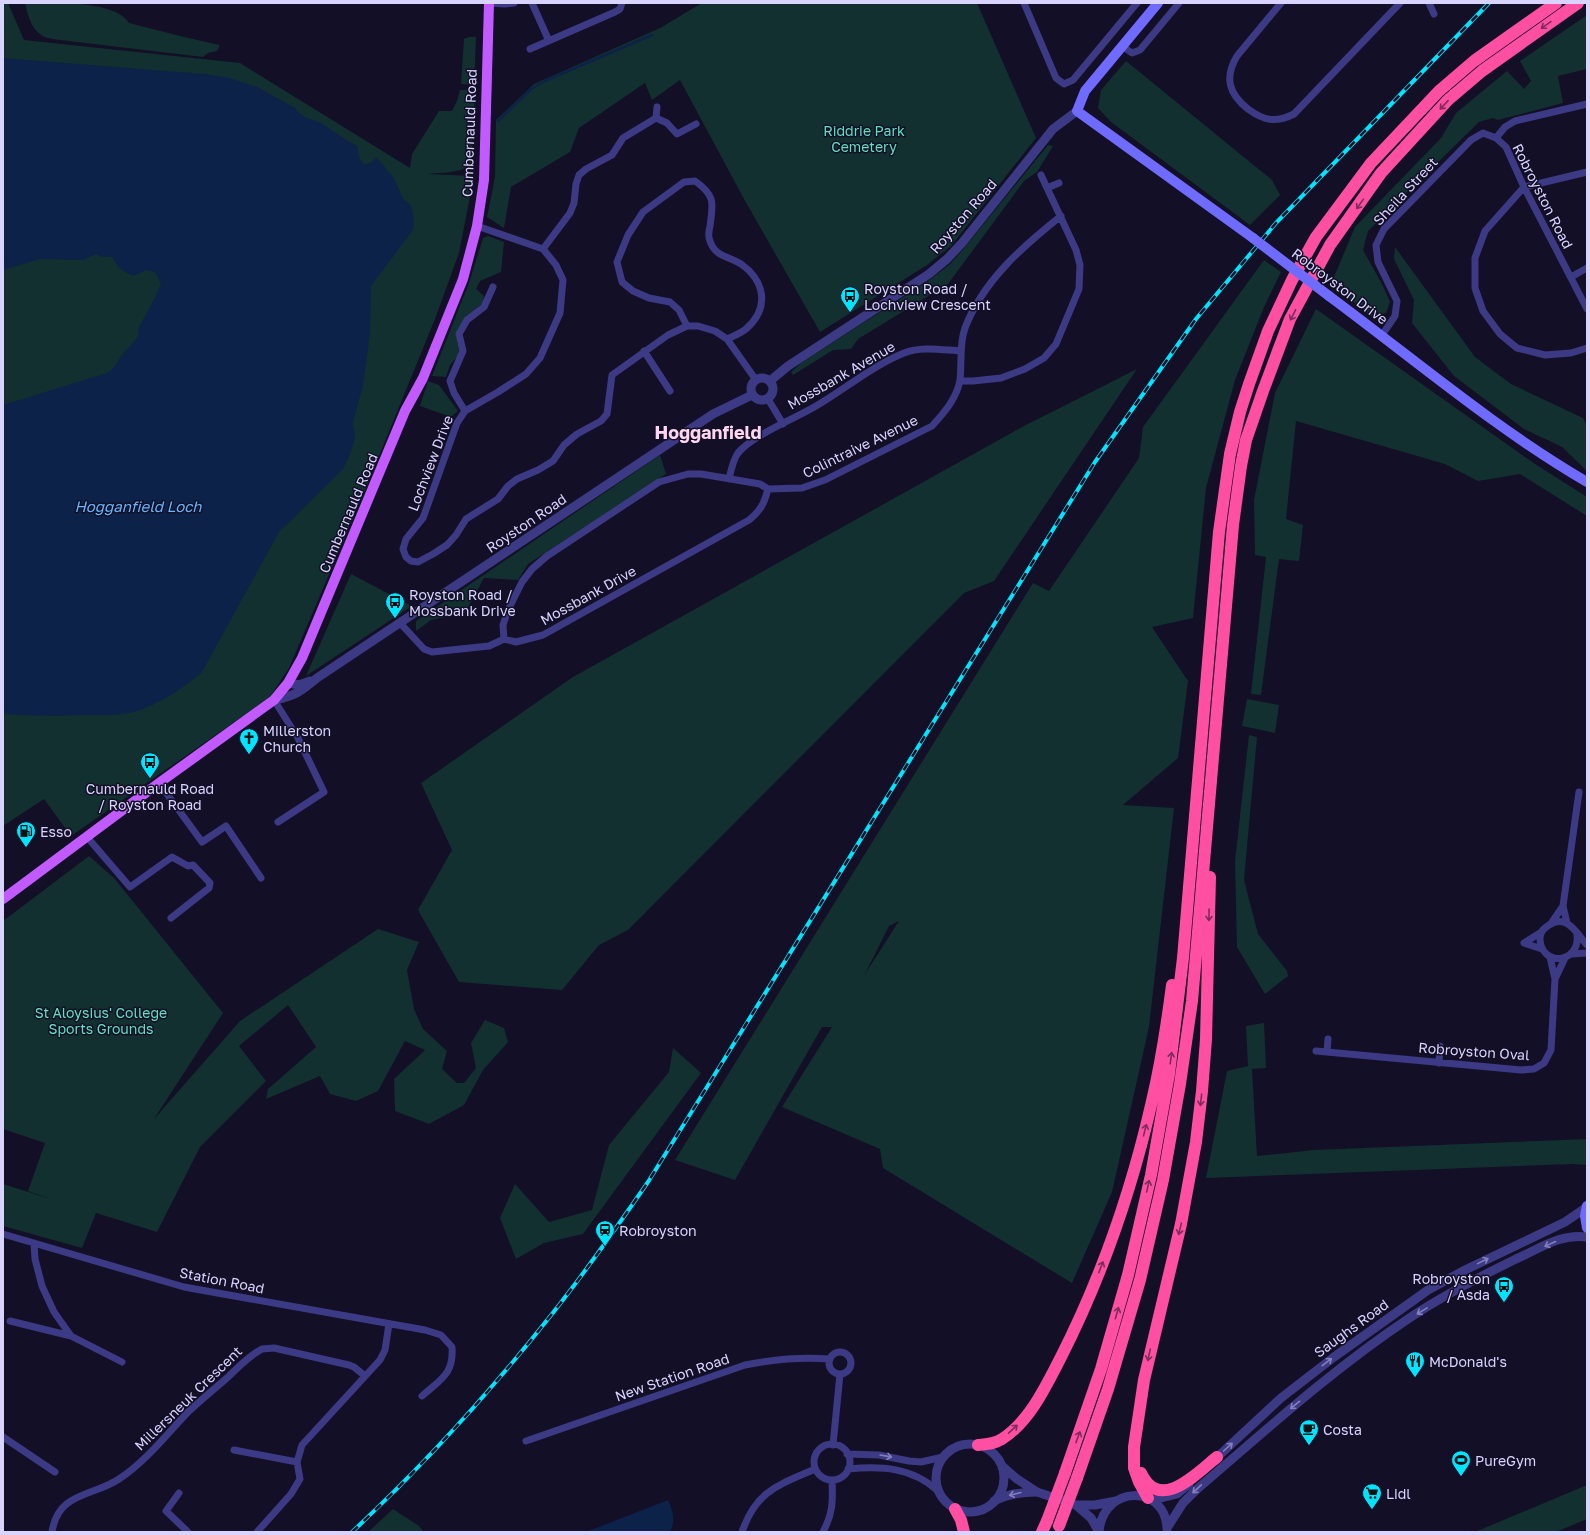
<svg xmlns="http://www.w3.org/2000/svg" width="1590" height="1535" viewBox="0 0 1590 1535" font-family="'Golos Text',sans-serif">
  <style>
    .green { fill: #12302f; fill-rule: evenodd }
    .water { fill: #0c2248 }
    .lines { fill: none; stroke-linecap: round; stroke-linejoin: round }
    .stream { stroke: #0c2248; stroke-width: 2.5 }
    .minor { stroke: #3d3a85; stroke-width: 7 }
    .tertiary { stroke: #3d3a85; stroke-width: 9 }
    .secondary { stroke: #6f6bff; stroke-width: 10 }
    .primary { stroke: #c25bff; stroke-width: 10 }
    .motorway { stroke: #ff4fa3; stroke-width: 12 }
    .rail-casing { stroke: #00e5ff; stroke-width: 4 }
    .rail { stroke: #130f26; stroke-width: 2.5; stroke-dasharray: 8; stroke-linecap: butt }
    .secondary-bridge { stroke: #6f6bff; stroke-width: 10 }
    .motorway-bridge { stroke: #ff4fa3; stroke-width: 12 }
    .oneway { stroke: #7d2c5e }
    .oneway2 { stroke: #837fbc }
    .labels { text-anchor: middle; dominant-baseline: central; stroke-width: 3; stroke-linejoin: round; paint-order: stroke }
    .park-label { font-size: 14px; fill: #5fe0c0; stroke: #130f26 }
    .street-label { font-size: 14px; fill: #d9d4ff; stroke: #130f26 }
    .poi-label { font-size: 14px; fill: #d9d4ff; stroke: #130f26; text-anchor: start }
    .water-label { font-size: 15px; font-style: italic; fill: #62b6ff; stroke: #130f26 }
    .district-label { font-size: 18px; font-weight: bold; fill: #ffd6f0; stroke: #130f26 }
  </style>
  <rect width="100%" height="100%" fill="#130f26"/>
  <path class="green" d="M3,3H8L24,40L240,63L410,168L412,154L439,111H452L457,101L460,90H475L471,165C457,174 442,172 427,174L474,176L459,253L435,319L366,488L289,668L270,697L71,836L44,799L3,826Z
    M25,3C52,3 115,0 129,23L184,37L220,45L217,51L208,53L203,57L52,39C48,38 43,37 40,34C31,28 27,13 25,3Z
    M702,3H977L1036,138L951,246L927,265L820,332L744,199L680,80L652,100L645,83L579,128L570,152L511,187L504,228L487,217L495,177L496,120L534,84L660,28Z
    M1587,15V69L1558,76L1563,103L1498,120L1493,118L1479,122L1368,231L1363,250L1382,284L1390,302L1386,313L1372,317L1331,284L1355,227L1441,138L1456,113L1507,71L1524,89L1531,81L1520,61Z
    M469,37H476L474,85L461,84L464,39Z
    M1126,61L1272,180L1280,195L1250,225L1111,122L1098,108L1101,90Z
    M1048,145L1053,146L1037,172L1024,181L948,284L858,339L851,349L833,350L793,375L791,372L801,363L931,279L950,264L965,247Z
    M488,236L504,242L501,272L480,281L476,289L484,296L483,303L464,319L456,335L459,350L458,356L450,365L446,377L432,376L469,283L483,238Z
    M1395,247L1475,357L1511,384L1583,418L1587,426V471L1562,447L1524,429L1454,376L1412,323L1414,300L1394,259Z
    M1264,260L1281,272L1264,307L1235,380L1206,488L1193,618L1152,627L1188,681L1178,758L1123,805L1174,808L1149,1027L1112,1192L1072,1283L883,1168L880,1149L782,1107L832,1027H822L735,1180L675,1160L1033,583L1049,591L1139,458L1143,427ZM899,921L865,974L889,926Z
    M1316,309L1535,464L1587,497V516L1520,474L1478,481L1445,464L1296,421L1286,519L1303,525L1299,561L1279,559L1261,695L1251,694L1266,557L1255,555L1254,500L1275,393Z
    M1137,369L994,581L964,593L628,930L599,945L562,990L459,982L418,910L452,850L421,783L573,677L1024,426Z
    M428,381L439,385L458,411L451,417L420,406Z
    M660,455L666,474L528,564L518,580L484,578L465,613L431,620L416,631V621Z
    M351,574L412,606L306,676Z
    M1247,699L1279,705L1275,733L1242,726Z
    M1249,735L1257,737L1244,880L1258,934L1287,971L1288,976L1265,994L1237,947L1235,861Z
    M89,856L114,878L223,1013L154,1119L240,1021L378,929L419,942L407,970L414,1009L423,1029L447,1051L442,1069L457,1083H464L476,1068L471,1043L485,1020L504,1028L508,1042L483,1070L464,1105L429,1124L395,1111L394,1079L425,1050L405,1041L378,1091L356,1101L330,1094L320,1076L266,1099L268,1089L316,1047L288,1005L239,1046L266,1081L200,1147L157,1232L96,1213L82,1248L3,1226V1184L51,1199L28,1191L45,1143L3,1129V921Z
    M1264,1023L1266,1068L1252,1069L1257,1156L1314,1150L1587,1139V1165L1572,1164L1206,1178L1227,1071L1248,1066L1246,1026Z
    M673,1048L701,1073L583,1234L544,1243L516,1259L500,1218L515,1184L549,1222L592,1210L609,1145L669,1072Z
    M1587,1485V1519L1556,1532H1475Z
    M393,1509L419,1526L424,1532H368Z"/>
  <path class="water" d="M3,58L204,74L230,78L257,87L295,108L299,113L305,117L321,123L348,141L358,146C358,154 358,158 364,164L371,163L376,157L393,177L404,200L411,205L414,221L413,230L371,286L370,334L363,385L353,422L355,439L349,456L343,469L279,532L202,672C182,689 160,704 134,712C120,716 104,715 89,715C60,716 31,716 3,714V405L107,373L114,368L121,356L138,337L139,327L155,298L161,283L155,272L146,270L133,276L120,269L112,257H103L96,254L83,260L40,259L3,270Z
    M668,1500C673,1512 676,1520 670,1532H586Z"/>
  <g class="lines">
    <path class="stream" d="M498,121L531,89L547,80L652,35"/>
    <path class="minor" d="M489,3L505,4L514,3
      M532,3L549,41
      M1024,3L1056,78L1064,84L1073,80L1137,3
      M1281,3L1237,56C1224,78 1229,94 1248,109C1264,121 1276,123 1294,114L1400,3
      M1429,3L1434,14
      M1122,46L1132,53L1140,50L1179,3
      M530,49L615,12L620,9L622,3
      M656,118L667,123L677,134L696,124
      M1496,138L1505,127L1515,121L1587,104
      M1587,172L1524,187L1485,231L1475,258V288L1483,311L1500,334L1517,348L1545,355L1571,353L1587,348
      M1047,188L1059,183
      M477,226L543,249L556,265L563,280L560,313L540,358L526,374L498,392L465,411L457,423L423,518L406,539L403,549L406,557L411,561L418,562L433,554L447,545L456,535L466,519L498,499L508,486L517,479L538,470L553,461L564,445L577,434L601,421L607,414L612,375L668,335L687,326H698L715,331L727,339L756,380
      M543,249L570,213L574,203L576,184L579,175L586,169L612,155L623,138L656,118L657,107
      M1571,277L1587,268
      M687,326L679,310L670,302L649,298L633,291L622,282L617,262L628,235L643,212L684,182L695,181C716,196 713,203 710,226C709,230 708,237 710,241C715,257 729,256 741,264C765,281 770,308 746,329C741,333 734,336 727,339
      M1382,335L1395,316L1397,301L1378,262L1376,245L1384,229L1471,140L1483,133L1496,138L1506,147L1524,187L1587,309
      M644,351L670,391
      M960,381H973L1001,378L1025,369L1044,358L1056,344L1079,289L1080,265L1076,250L1041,175
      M768,399L783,424
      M465,411L454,393L450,381L463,351L459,334L467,320L484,307L493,287
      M729,479C731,470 733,460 738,453C751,436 796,418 816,406C845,389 872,366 904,353C922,346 942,350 961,351
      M401,624L424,649L432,652L489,646L504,639L516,642L543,635L749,520C761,510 764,504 768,489
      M504,639L503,625L508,610L522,582L532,569L547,556L659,482L688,474H701L760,484L768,489L802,488L825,480L932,426C944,413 957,398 960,380C962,363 959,344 965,328C983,281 1022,247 1061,216
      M274,700L298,738L324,792L278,822
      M159,783L202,842L226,826L261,878
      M87,837L130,887L172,857L188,866L193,865L210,883L209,888L171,918
      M1552,922L1563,906
      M1567,923L1563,906L1579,792
      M1577,935C1580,964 1541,967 1540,939C1540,932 1543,929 1549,925C1567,913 1577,934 1587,945
      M1524,943L1542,949
      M1524,943L1540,933
      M1572,954L1587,953
      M1555,979L1565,958
      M1316,1051L1521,1070L1534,1069L1544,1063L1551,1050L1555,979L1550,957
      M1327,1052L1328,1039
      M1439,1063L1440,1046
      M3,1234L184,1287L425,1330L441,1335L452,1347C454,1374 441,1379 422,1396
      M34,1243L35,1259L42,1286L54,1312L71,1336L122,1362
      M10,1321L71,1336
      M829 1363a11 11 0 1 1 22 0a11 11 0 1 1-22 0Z
      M3,1437L55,1472
      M526,1441L745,1365C776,1359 799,1357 830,1359
      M814 1462a18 18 0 1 1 36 0a18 18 0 1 1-36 0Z
      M833,1445L840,1374
      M234,1450L297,1462
      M847,1454L879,1455L909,1461L921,1462L943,1457
      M848,1469C881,1466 912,1467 938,1491
      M179,1493L166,1511L188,1532
      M52,1532C58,1492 92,1497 119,1479C146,1461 166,1435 188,1412C201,1400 214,1389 227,1378C236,1369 246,1359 257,1352L262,1349L274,1348L349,1365L354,1367L365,1376
      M257,1532L291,1494L300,1479L297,1462L302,1445L380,1360L385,1350L389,1324
      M742,1532C756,1491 778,1485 815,1469
      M823,1532C833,1513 833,1501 832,1480"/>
    <path class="tertiary" d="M751 389a11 11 0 1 1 22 0a11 11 0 1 1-22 0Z
      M770,381L788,366L929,274L947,259L962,243L1053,129L1077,111
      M288,683L299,685L310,681
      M274,700C295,696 300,692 317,678L713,414L752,395
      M936 1478a34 34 0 1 1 68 0a34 34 0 1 1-68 0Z
      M1213,1461L1281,1398L1334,1357L1428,1290L1465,1270L1565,1222L1587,1207
      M1002,1466L1017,1479L1037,1492L1076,1505H1095L1116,1501
      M1153,1500L1177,1494L1189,1484
      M994,1501C1008,1494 1021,1492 1036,1492
      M1076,1505L1091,1518L1099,1532
      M1167,1528L1183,1503L1196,1490C1265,1431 1333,1369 1408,1319C1442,1296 1479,1277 1516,1259C1539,1249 1561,1233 1587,1237
      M1099,1532C1103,1484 1166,1484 1167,1529"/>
    <path class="secondary" d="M1158,3L1085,91L1077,111L1253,238
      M1329,296C1414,359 1496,429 1587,482
      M1587,1206L1585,1216L1587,1228"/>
    <path class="primary" d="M3,899L159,783L274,700L288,683L302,658L405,411L423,378L463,279L477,226L484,180L489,3"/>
    <path class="motorway" d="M978,1445C987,1444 994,1444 1002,1439C1030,1421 1046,1386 1061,1357C1102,1276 1132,1189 1152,1101C1161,1063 1167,1024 1172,985
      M1065,1473L1101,1369L1128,1275L1151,1175L1169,1074L1183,958L1219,532L1230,454L1240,412L1249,384L1268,331L1292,280L1316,237L1371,163L1439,91L1474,61L1556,3
      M1141,1473C1160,1513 1197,1473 1217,1457
      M1077,1478L1108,1389L1140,1280L1163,1180L1180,1084L1192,1001L1196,955L1233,525L1241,466L1246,440L1263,391L1290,319L1330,245L1381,173L1448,100L1482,71L1578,3
      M1148,1498L1139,1482L1134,1468V1447L1144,1380L1181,1224L1196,1142L1202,1091L1206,1039L1210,877
      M955,1509L961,1520L964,1532
      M1042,1532L1047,1521"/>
    <g class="rail-casing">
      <path id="rail" d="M352,1532C424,1465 491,1391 552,1314C586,1271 617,1227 648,1182L1095,462L1196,319L1276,223L1489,3"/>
    </g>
    <use href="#rail" class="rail"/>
    <path class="secondary-bridge" d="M1253,238L1329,296"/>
    <path class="motorway-bridge" d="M1047,1521L1065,1473
      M1059,1526L1077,1478"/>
  </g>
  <defs><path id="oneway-shaft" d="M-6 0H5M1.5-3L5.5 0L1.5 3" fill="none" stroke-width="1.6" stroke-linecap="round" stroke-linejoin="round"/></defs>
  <g class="oneway">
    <use href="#oneway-shaft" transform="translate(1546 25) rotate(145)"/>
    <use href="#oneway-shaft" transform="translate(1444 105) rotate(133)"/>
    <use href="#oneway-shaft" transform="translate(1360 204) rotate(126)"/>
    <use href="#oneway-shaft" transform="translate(1293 315) rotate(117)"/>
    <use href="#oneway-shaft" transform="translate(1209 915) rotate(91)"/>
    <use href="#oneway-shaft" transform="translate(1171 1058) rotate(-82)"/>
    <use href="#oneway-shaft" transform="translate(1201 1100) rotate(96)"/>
    <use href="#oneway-shaft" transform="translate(1145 1130) rotate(-76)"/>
    <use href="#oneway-shaft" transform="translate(1148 1186) rotate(-78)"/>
    <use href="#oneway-shaft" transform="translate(1180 1229) rotate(103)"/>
    <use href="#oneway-shaft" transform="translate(1101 1267) rotate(-69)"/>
    <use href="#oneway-shaft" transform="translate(1117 1313) rotate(-74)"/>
    <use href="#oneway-shaft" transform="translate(1149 1355) rotate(102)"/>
    <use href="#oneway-shaft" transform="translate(1013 1429) rotate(-43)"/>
    <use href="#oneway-shaft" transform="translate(1078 1437) rotate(-70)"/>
  </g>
  <g class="oneway2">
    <use href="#oneway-shaft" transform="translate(1550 1244) rotate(155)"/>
    <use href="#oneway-shaft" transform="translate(1483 1261) rotate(-26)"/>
    <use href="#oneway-shaft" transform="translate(1422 1311) rotate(149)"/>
    <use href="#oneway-shaft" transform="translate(1327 1362) rotate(-38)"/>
    <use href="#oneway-shaft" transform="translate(1295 1405) rotate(141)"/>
    <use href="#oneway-shaft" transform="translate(1228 1447) rotate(-42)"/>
    <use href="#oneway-shaft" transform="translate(886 1456) rotate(10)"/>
    <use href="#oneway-shaft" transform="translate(1197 1489) rotate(137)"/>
    <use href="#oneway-shaft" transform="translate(1015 1494) rotate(166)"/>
  </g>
  <defs>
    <g id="bus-pin" transform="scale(1)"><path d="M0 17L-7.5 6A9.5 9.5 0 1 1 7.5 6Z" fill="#00e5ff" stroke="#130f26"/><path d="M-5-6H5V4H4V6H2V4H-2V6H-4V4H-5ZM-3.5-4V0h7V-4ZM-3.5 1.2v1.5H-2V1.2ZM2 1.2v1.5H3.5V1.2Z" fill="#111"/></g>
    <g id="church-pin" transform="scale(1)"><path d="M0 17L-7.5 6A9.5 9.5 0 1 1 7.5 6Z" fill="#00e5ff" stroke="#130f26"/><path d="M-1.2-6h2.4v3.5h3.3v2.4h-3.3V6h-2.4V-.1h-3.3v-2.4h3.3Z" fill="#111"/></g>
    <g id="fuel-pin" transform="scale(1)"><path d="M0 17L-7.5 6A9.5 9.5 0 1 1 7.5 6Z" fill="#00e5ff" stroke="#130f26"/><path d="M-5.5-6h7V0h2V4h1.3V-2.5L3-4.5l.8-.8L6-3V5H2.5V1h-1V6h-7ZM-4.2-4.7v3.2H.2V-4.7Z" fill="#111"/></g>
    <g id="station-pin" transform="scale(1)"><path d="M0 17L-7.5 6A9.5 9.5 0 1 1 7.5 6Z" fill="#00e5ff" stroke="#130f26"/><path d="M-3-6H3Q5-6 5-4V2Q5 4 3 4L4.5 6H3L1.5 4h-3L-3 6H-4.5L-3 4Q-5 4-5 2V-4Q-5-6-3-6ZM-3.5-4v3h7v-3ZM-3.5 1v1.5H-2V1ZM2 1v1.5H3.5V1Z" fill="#111"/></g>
    <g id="restaurant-pin" transform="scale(1)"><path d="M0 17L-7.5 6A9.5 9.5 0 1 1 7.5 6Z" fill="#00e5ff" stroke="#130f26"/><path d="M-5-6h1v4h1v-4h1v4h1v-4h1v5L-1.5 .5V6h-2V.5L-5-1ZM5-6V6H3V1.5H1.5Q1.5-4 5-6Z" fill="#111"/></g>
    <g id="cafe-pin" transform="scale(1)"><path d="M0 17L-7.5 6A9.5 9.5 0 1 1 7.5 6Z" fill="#00e5ff" stroke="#130f26"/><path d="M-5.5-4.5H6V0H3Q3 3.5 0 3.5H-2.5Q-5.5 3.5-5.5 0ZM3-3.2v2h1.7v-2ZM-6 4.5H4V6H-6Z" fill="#111"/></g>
    <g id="stadium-pin" transform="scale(1)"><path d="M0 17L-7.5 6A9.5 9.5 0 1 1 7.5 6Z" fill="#00e5ff" stroke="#130f26"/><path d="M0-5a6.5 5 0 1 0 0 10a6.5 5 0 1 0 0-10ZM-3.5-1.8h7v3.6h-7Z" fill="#111"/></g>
    <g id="supermarket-pin" transform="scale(1)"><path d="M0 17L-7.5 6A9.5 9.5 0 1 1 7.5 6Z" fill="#00e5ff" stroke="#130f26"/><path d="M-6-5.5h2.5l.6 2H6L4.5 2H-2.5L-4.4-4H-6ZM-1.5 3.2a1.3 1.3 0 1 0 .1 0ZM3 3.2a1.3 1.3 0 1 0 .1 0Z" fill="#111"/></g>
  </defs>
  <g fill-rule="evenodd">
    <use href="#bus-pin" x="850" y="296"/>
    <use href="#bus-pin" x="395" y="602"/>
    <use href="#church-pin" x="249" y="738"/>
    <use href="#bus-pin" x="150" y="762"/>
    <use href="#fuel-pin" x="26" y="831"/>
    <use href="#station-pin" x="605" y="1230"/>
    <use href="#bus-pin" x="1504" y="1286"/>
    <use href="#restaurant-pin" x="1415" y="1361"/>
    <use href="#cafe-pin" x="1309" y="1429"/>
    <use href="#stadium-pin" x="1461" y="1460"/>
    <use href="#supermarket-pin" x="1372" y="1493"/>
  </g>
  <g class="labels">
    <g class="park-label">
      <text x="864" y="130">Riddrie Park<tspan x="864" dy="16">Cemetery</tspan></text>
      <text x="101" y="1012">St Aloysius' College<tspan x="101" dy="16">Sports Grounds</tspan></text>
    </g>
    <g class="street-label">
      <text transform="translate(469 133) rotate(-88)">Cumbernauld Road</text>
      <text transform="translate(1405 191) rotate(-47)">Sheila Street</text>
      <text transform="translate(1543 196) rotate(63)">Robroyston Road</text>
      <text transform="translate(963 216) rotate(-49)">Royston Road</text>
      <text transform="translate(1340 286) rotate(37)">Robroyston Drive</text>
      <text transform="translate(841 375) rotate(-30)">Mossbank Avenue</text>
      <text transform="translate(860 446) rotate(-26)">Colintraive Avenue</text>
      <text transform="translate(430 463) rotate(-69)">Lochview Drive</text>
      <text transform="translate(348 513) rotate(-67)">Cumbernauld Road</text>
      <text transform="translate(526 523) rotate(-34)">Royston Road</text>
      <text transform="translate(588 595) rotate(-29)">Mossbank Drive</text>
      <text transform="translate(1474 1051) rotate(4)">Robroyston Oval</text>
      <text transform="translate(222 1280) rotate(11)">Station Road</text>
      <text transform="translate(1351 1328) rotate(-36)">Saughs Road</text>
      <text transform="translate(672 1377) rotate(-19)">New Station Road</text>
      <text transform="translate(188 1398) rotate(-44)">Millersneuk Crescent</text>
    </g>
    <g class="poi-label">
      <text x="864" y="288">Royston Road /<tspan x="864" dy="16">Lochview Crescent</tspan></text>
      <text x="409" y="594">Royston Road /<tspan x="409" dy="16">Mossbank Drive</tspan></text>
      <text x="263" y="730">Millerston<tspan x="263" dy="16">Church</tspan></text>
      <text x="150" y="788" text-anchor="middle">Cumbernauld Road<tspan x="150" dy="16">/ Royston Road</tspan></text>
      <text x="40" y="831">Esso</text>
      <text x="619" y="1230">Robroyston</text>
      <text x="1490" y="1278" text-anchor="end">Robroyston<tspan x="1490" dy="16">/ Asda</tspan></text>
      <text x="1429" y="1361">McDonald's</text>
      <text x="1323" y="1429">Costa</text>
      <text x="1475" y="1460">PureGym</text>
      <text x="1386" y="1493">Lidl</text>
    </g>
    <g class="water-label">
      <text x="138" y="506">Hogganfield Loch</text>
    </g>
    <g class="district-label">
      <text x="708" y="432">Hogganfield</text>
    </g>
  </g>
  <rect width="1590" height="1535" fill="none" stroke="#d9d4ff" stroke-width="8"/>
</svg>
